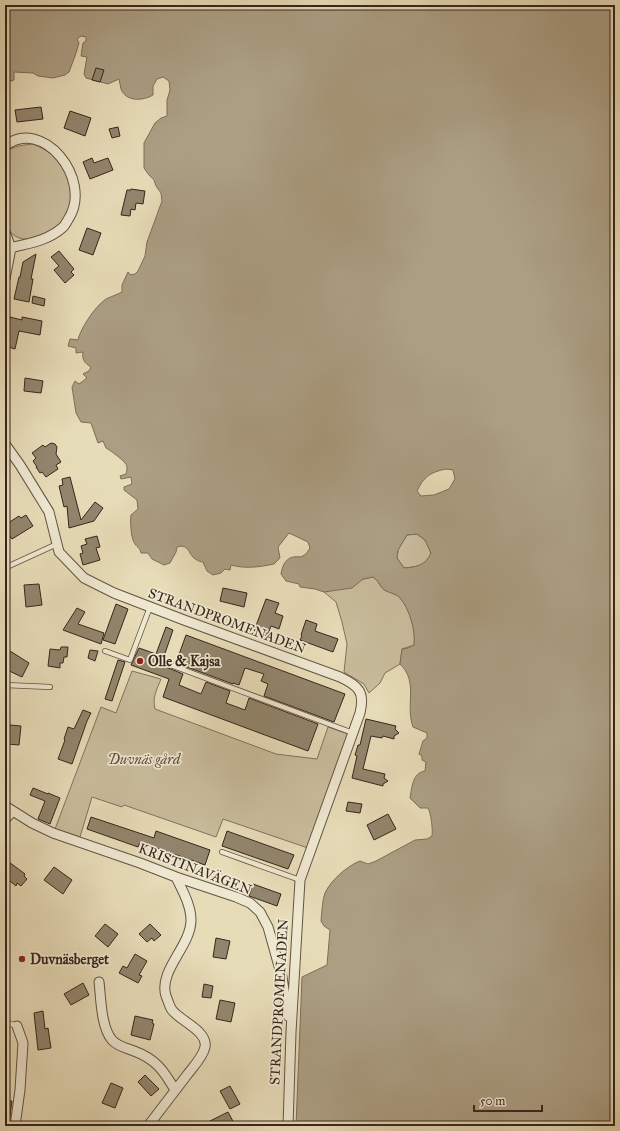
<svg xmlns="http://www.w3.org/2000/svg" width="620" height="1131" viewBox="0 0 620 1131" font-family="'IM FELL Great Primer',serif">
  <style>
    .green { fill: #c9bd9d; stroke: #80725c }
    .water { fill: #ab9e83; stroke: #7c6e59; fill-rule: evenodd }
    .building { fill: #92856d; stroke: #36261b }
    .lines { fill: none; stroke-linecap: round; stroke-linejoin: round }
    .service-casing { stroke: #625442; stroke-width: 6 }
    .minor-casing { stroke: #625442; stroke-width: 11 }
    .service { stroke: #efe8d1; stroke-width: 4.5 }
    .minor { stroke: #efe8d1; stroke-width: 9 }
    .poi-dot { fill: #8f2418; stroke: #efe8d1; stroke-width: 1.5 }
    .labels { text-anchor: middle; dominant-baseline: central; stroke-width: 3.5; stroke-linejoin: round; paint-order: stroke }
    .street-label { font-size: 14px; fill: #36261b; stroke: #efe8d1 }
    .poi-label { font-size: 14px; font-weight: bold; fill: #36261b; stroke: #efe8d1; text-anchor: start }
    .park-label { font-size: 14px; font-style: italic; fill: #5b4c3c; stroke: #efe8d1 }
  </style>
  <rect width="100%" height="100%" fill="#e7dcb8"/>
  <filter id="stains"><feTurbulence type="fractalNoise" baseFrequency=".005" numOctaves="4"/><feColorMatrix values="0 0 0 0 .2 0 0 0 0 .09 0 0 0 0 .02 0 0 0 .5 -.17"/></filter>
  <radialGradient id="worn" r=".72"><stop offset=".6" stop-color="#630" stop-opacity="0"/><stop offset="1" stop-color="#630" stop-opacity=".3"/></radialGradient>
  <path class="green" d="M33,144C58,154 73,172 71,199C70,207 69,213 65,219C54,236 17,251 7,226C4,217 5,208 5,199C5,183 5,168 5,153C13,146 23,145 33,144Z
    M417,534L425,540L431,553C426,566 416,567 404,568L397,558L398,550L407,535Z
    M373,577C379,581 379,585 383,589C388,593 396,593 400,598C410,608 416,631 414,645L402,649L400,664L385,673L380,683L369,693L364,684L344,672L347,644L342,622L336,602L324,592C341,588 356,580 373,577Z
    M132,671L161,679C157,689 152,698 155,709L276,754L317,759L328,727L348,734L308,848L223,819L216,837L124,805L122,807L92,797L80,837L55,829L101,707L116,713Z"/>
  <path class="water" d="M5,5H615V1126H296L302,977L327,965L330,930L324,926L321,921C322,912 322,901 325,893C331,880 347,866 360,861L368,864L376,861L415,840L427,839L432,836C433,830 431,813 428,808H420L410,798C412,788 412,773 425,771L426,762L422,760V756L419,754L423,741L427,738V733L413,727C405,705 419,682 400,664L402,649L408,648L414,645C416,631 409,608 400,598C396,593 388,593 383,589C379,585 379,581 373,577L363,579L352,588L324,592L315,589L300,587L299,584L286,581L281,574C283,562 288,555 301,557L306,554L310,548L308,542L289,533L278,547L280,558L274,564C260,567 245,569 231,565L230,570L225,569L221,573L213,575L207,571L203,562C201,562 199,561 197,560C188,556 190,543 177,547L176,552L170,563L164,565L152,559L148,553H141C140,547 136,547 134,542C131,538 130,520 131,515L138,509L137,500L124,490V487L132,484L131,477L121,479L120,476L126,474C127,470 128,466 125,463C123,460 110,450 106,448L103,441L98,443L91,423L81,422L76,413L72,387L75,381L79,384L87,378L83,374L89,371L91,367C84,363 82,359 83,352L76,353V348L68,346L70,339L78,340C80,329 97,303 108,298C113,296 118,294 122,292V285L128,272L131,275L135,274L138,271L145,256L147,242L162,201L161,193L156,186L154,180L149,175L144,168V143L155,123L161,118L167,116V100L170,90L169,81L163,77L157,79L153,86V95C143,101 126,102 121,89C120,86 120,82 119,79L108,84L86,78L84,74L87,57L81,56L83,43L86,41V37L81,36L77,39L79,43L75,56L69,72L65,75L53,78L38,76L33,73L14,72V80L5,83ZM446,469L453,470L455,479L449,489L434,495L421,496L417,491C424,476 431,472 446,469ZM417,534L425,540L431,553C426,565 417,567 404,568L397,558L398,550L407,535Z"/>
  <path class="building" d="M96,68L104,70L100,82L92,80Z
    M41,107L43,119L17,122L15,110Z
    M70,111L91,118L85,136L64,128Z
    M118,127L120,136L112,138L109,129Z
    M92,158L94,163L108,158L113,170L90,179L83,162Z
    M131,189L145,191L143,204L136,203L135,210L131,209L130,216L121,215L127,190H131Z
    M87,228L101,233L93,255L79,250Z
    M59,251L74,269L71,272L74,275L65,283L54,270L59,266L51,257Z
    M36,254L31,279H33L29,302L14,299L19,277H20L23,262Z
    M33,296L45,299L44,306L32,303Z
    M10,317L22,320V317L42,321L40,335L19,331L15,349L5,346Z
    M25,378L43,381L41,393L24,391Z
    M51,443L55,444L57,447L56,454L61,462L56,465L58,469L46,477L42,472L40,473L36,467H37L33,461L36,458L32,453L43,445L45,447Z
    M70,477L81,520L95,502L103,508L94,521L69,528L67,506L64,507L59,486L63,485L62,479Z
    M26,515L33,526L12,539L9,535L5,537V525L19,516L21,518Z
    M97,536L100,547L96,548L100,560L83,565L80,554L83,553L81,546L87,544L85,539Z
    M39,584L42,605L26,607L24,585Z
    M223,588L247,593L244,607L220,601Z
    M266,599L279,603L275,613L283,616L279,629L271,626L267,636L254,631Z
    M116,604L128,609L115,644L103,640Z
    M77,608L85,612L78,624L104,633L101,644L63,630Z
    M306,620L317,624L315,631L338,639L333,652L300,640L302,636L301,635Z
    M166,627L173,630L161,665L183,674L179,685L201,694L206,682L230,691L226,703L245,710L249,698L318,724L308,751L163,697L169,679L131,665L139,648L156,654Z
    M186,635L345,694L334,722L264,696L268,684L261,681L264,674L245,668L239,685L233,683V684L176,663Z
    M61,647H68L67,657H64L63,663H60V668L48,666L50,649L60,650Z
    M90,650L98,651L95,661L88,658Z
    M10,651L29,663L22,677L5,669V660Z
    M118,660L125,662L112,701L105,699Z
    M83,710L91,713L87,721L72,764L58,759L65,740L64,739L68,727L74,729Z
    M366,719L396,726L395,729L399,733L394,736V739L383,736L382,738L371,736L363,769L385,774L384,778L388,781L383,784V786L352,778L357,756L355,755L358,745H360Z
    M10,725L21,726L19,745L7,744Z
    M33,788L48,794V793L60,798L50,824L38,819L45,801L30,795Z
    M348,802L362,804L360,813L346,811Z
    M388,814L396,829L374,840L367,825Z
    M91,817L154,838L156,831L210,850L205,865L140,842L138,847L87,829Z
    M227,831L294,855L288,869L222,846Z
    M5,859L25,874L24,876L27,879L21,886L17,883L16,886L5,877Z
    M54,867L72,880L63,894L44,880Z
    M253,884L281,894L277,906L249,896Z
    M105,924L118,934L108,947L95,936Z
    M150,924L161,935L154,941L152,938L147,942L139,934Z
    M216,938L230,941L226,959L213,957Z
    M135,954L147,961L139,975L142,976L138,983L119,973L123,966L127,968Z
    M83,983L89,995L71,1005L64,994Z
    M204,984L213,986L211,998L202,997Z
    M220,1000L235,1003L231,1022L216,1019Z
    M43,1011L45,1029L48,1028L51,1048L38,1050L34,1013Z
    M135,1016L153,1020L152,1023L154,1024L150,1040L131,1035Z
    M145,1075L159,1089L151,1096L138,1082Z
    M111,1083L123,1088L115,1108L102,1103Z
    M230,1086L240,1104L230,1109L220,1091Z
    M5,1101H12L9,1123H5Z
    M228,1112L234,1123L229,1126H200Z"/>
  <g class="lines">
    <g class="service-casing">
      <path id="service" d="M9,566L57,544
        M105,651L130,660L150,607
        M168,664L353,733
        M5,685L50,687
        M222,852L300,880
        M5,1022L17,1026"/>
    </g>
    <g class="minor-casing">
      <path id="minor" d="M5,146C42,116 93,179 69,218C67,221 65,226 62,228C47,241 29,243 11,248
        M5,232L11,248L5,279
        M5,444L20,465L49,512L59,552L84,578L114,593L184,620L340,677C359,686 365,692 360,713L300,880L291,1032L288,1126
        M5,806L32,823L53,833L140,863L176,877L236,897L250,903L260,912L268,927L282,977L288,1016
        M5,819L13,811
        M99,982C101,999 101,1027 112,1040C117,1046 126,1048 134,1051C156,1059 164,1071 175,1090
        M15,1126L20,1090L23,1043L17,1026
        M148,1126C161,1109 174,1092 187,1075C193,1067 203,1057 205,1047C208,1031 180,1021 172,1010C169,1006 168,1000 166,996C158,971 191,946 191,920C191,905 182,890 176,877"/>
    </g>
    <use href="#service" class="service"/>
    <use href="#minor" class="minor"/>
  </g>
  <g class="poi-dot">
    <circle cx="140" cy="661" r="4"/>
    <circle cx="22" cy="959" r="4"/>
  </g>
  <g class="labels">
    <g class="street-label">
      <text transform="translate(227 621) rotate(20)">STRANDPROMENADEN</text>
      <text transform="translate(195 869) rotate(21)">KRISTINAVÄGEN</text>
      <text transform="translate(279 1002) rotate(-87)">STRANDPROMENADEN</text>
    </g>
    <g class="poi-label">
      <text x="148" y="661">Olle &amp; Kajsa</text>
      <text x="30" y="959">Duvnäsberget</text>
    </g>
    <g class="park-label">
      <text x="144" y="759">Duvnäs gård</text>
    </g>
  </g>
  <rect width="620" height="1131" fill="none" stroke="#e7dcb8" stroke-width="20"/>
  <rect x="6" y="6" width="608" height="1119" fill="none" stroke="#36261b" stroke-width="2"/>
  <rect x="10" y="10" width="600" height="1111" fill="none" stroke="#36261b"/>
  <path d="M474 1105v6h68v-6" fill="none" stroke="#36261b" stroke-width="2"/>
  <text x="480" y="1105" font-size="12" fill="#36261b" stroke="#efe8d1" stroke-width="3" paint-order="stroke">50 m</text>
  <rect width="100%" height="100%" filter="url(#stains)"/>
  <rect width="100%" height="100%" fill="url(#worn)"/>
</svg>
